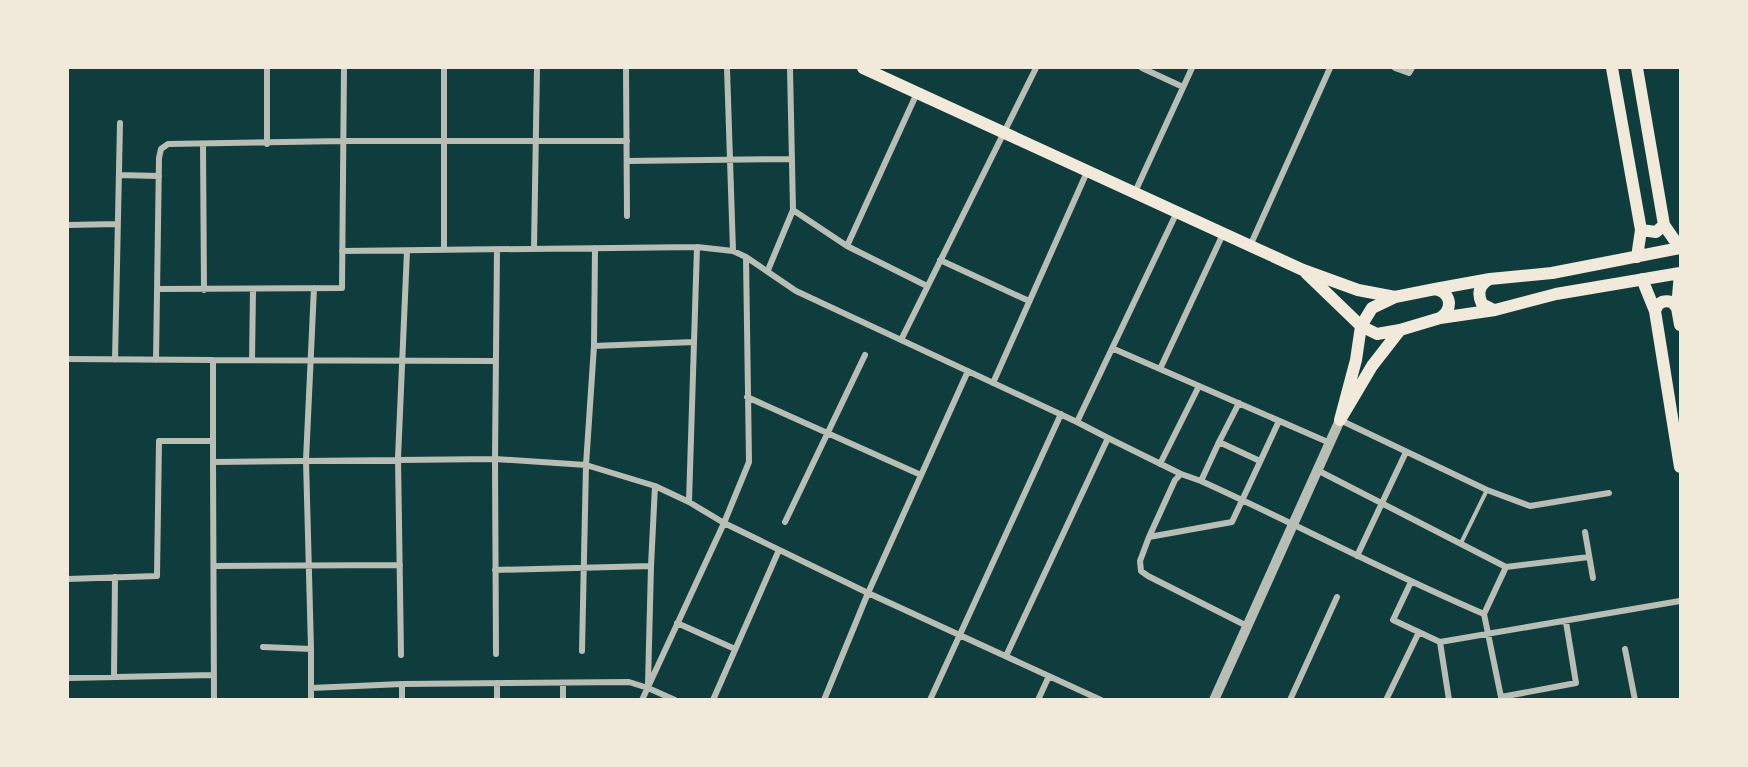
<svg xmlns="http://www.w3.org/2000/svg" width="1748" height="767" viewBox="0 0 1748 767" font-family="Signika,sans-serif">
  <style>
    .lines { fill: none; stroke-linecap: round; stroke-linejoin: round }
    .service { stroke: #b8beb3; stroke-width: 4 }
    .minor { stroke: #b8beb3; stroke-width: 6 }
    .tertiary { stroke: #b8beb3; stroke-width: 10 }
    .secondary { stroke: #f1e9da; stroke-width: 12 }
  </style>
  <rect width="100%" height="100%" fill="#0f3d3e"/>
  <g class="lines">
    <path class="service" d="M1461,543L1487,490"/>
    <path class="minor" d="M444,68V250
      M626,68L627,216
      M727,68L733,251
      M1142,68L1183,87
      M1395,68L1409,73L1412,68
      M203,144L204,290
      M267,144V68
      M627,161L790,159
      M119,175L159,176
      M1135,192L1192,68
      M793,210L847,246L927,286
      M68,225L117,224
      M847,246L917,93
      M1250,246L1330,68
      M534,249L537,68
      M342,251L697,247L733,251L746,257L796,291L1077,422L1108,438L1006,656
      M940,260L1029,301
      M768,270L793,210L790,68
      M158,289L342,288L344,68
      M901,340L1036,68
      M594,346L694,342
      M1114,349L1330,443
      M68,359L213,360V462L495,459L586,465L655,486L689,502L724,523L868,593L1101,700
      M115,360L120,123
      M156,360L159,158L161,149L168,144L343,141H627
      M213,360L495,361
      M252,360L253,290
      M1160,369L1223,234
      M993,383L1087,172
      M747,397L921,475
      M1239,403L1219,442L1260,461
      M1340,420L1487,490L1530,506L1609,493
      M1077,422L1177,212
      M1108,438L1181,474
      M1219,442L1201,481C1296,524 1388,573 1484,614
      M213,462L214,700
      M1160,464L1199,386
      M1317,470L1506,567
      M689,502L697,247
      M785,522L865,355
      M1585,532L1593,578
      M1149,537L1175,480L1181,474L1201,481
      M1357,556L1406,452
      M214,566L400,565
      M495,570L651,566
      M68,579L157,576L159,441H212
      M1411,582L1393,620L1440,642L1680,601
      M1566,622L1576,683L1501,697L1484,614L1506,567L1589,557
      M677,623L735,649
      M1247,626L1148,576L1141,571L1140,561L1149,537L1232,522L1279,421
      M1440,642L1449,700
      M263,647L311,649V700
      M311,649L306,460L314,288
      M1625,649L1635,700
      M582,651L586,465L594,346L595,248
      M496,654L495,459L497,250
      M401,655L398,458L407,251
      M114,677L115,577
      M68,678L214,675
      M497,683V700
      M402,684V700
      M648,684L651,566L655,486
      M311,688L402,684L629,682L648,688L675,700
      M563,700V683
      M642,700L724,523L749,462L746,257
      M713,700L779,550
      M824,700L868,593L968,371
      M930,700L1061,414
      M1038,700L1049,676
      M1290,700L1337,597
      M1386,700L1419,632"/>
    <path class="tertiary" d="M1214,700L1340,420"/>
    <path class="secondary" d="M863,68L1303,270L1358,290L1395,297
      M1612,68L1641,230L1637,257
      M1637,68L1664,225L1680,248
      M1641,230L1656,232L1664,225
      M1306,273L1361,326L1377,334L1400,330L1440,318L1495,310L1556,294L1680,273
      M1680,273L1677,308L1680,325
      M1490,279C1479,284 1477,294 1482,304L1494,310
      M1642,279L1655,311L1680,467
      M1435,289C1451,292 1454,309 1440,318
      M1655,311C1658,302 1663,300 1672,302L1677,308
      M1400,330L1372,366L1340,420L1356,360L1361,326L1372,308L1395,297L1435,289L1490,279L1552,273L1680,248"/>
  </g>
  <rect width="1748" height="767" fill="none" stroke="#f1e9da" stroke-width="138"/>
</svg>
